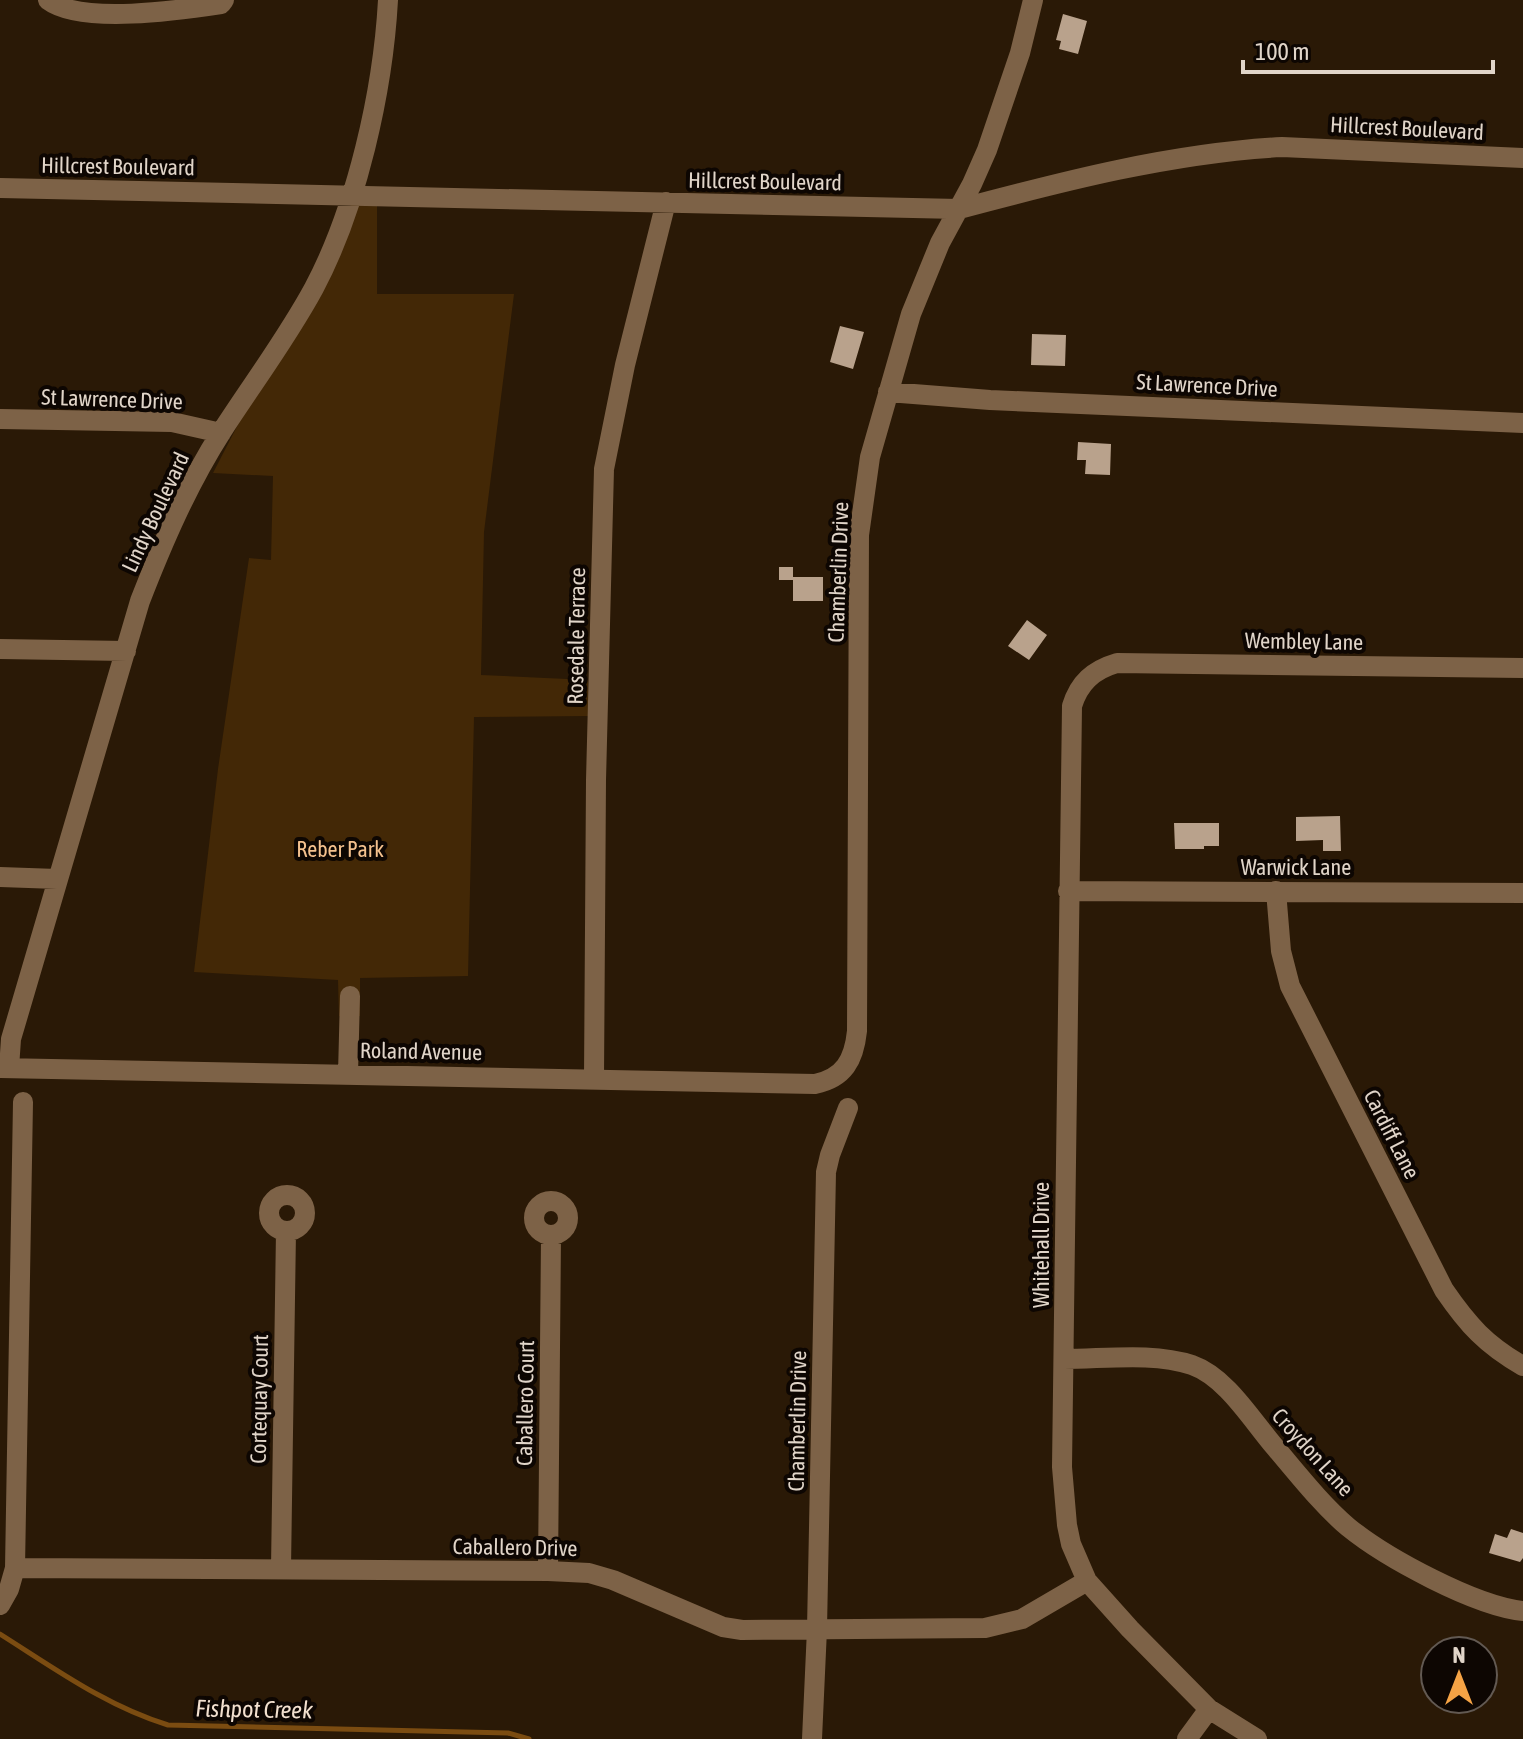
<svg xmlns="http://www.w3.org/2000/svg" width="1523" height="1739" viewBox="0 0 1523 1739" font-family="'Asap Condensed',sans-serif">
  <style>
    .green { fill: #432806 }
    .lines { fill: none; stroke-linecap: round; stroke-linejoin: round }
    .stream { stroke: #7b4c11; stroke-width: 5 }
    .building { fill: #b9a28c }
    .minor { stroke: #7d6247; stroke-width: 20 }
    .labels { text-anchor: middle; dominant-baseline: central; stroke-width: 8; stroke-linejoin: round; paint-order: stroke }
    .street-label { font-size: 22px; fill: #e1d5c9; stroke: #0d0602 }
    .park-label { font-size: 22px; fill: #f4c18e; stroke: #0d0602 }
    .water-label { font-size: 24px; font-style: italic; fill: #f2e0cf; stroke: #0d0602 }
  </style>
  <rect width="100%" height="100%" fill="#2a1906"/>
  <path class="green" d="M356,195L377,201V294H514L484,532L481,675L588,680V716L474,717L468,976L360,978V1016H339L338,980L194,972L218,769L249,558L271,560L273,476L213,473Z"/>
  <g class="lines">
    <path class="stream" d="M0,1634C54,1668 106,1706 168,1725L508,1733L529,1739"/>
  </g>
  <path class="building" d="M1063,14L1087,21L1078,54L1059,49L1061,41L1056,40Z
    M840,326L864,332L853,369L830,362Z
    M1032,334L1066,335L1065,366L1031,365Z
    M1078,442L1111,444L1110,475L1085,474L1086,460H1077Z
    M779,567H793V580H779Z
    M793,577H823V601H793Z
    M1027,620L1047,635L1029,660L1008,646Z
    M1340,816L1341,851H1323V840L1296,841V817Z
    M1174,823H1219V846H1204V849H1175Z
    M1511,1529L1523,1533V1558L1520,1562L1489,1553L1495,1534L1507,1538Z"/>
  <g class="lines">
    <path class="minor" d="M48,0C81,25 181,10 221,4L224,0
      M0,188L959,209C1064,181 1172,153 1282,147L1523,158
      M888,392L990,400L1523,423
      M0,419L172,422L221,433
      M0,649L126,651
      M0,877L57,879
      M1068,891L1523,893
      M1276,891L1281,951L1290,986L1444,1290C1468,1325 1486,1345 1523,1366
      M0,1068L815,1084C844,1078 854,1060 857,1031L859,535L870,457L911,314L940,243L972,184L987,150L1020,53L1033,0
      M9,1068L11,1039L140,601C163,542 188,484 222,431C253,383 287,338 314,288C357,207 383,91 388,0
      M348,1074L350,996
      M594,1078L596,780L604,469L625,365L666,202
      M269 1213a18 18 0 1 1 36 0a18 18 0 1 1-36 0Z
      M534 1218a17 17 0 1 1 34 0a17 17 0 1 1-34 0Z
      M1064,1359C1105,1359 1153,1352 1192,1365C1226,1377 1251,1419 1274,1446C1297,1473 1321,1504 1348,1527C1386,1558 1475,1606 1523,1611
      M15,1568L548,1571L589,1573L613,1580L723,1627L742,1630L985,1628L1022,1619L1087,1581
      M281,1568L286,1231
      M548,1571L551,1236
      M0,1605L9,1589L15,1568L23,1102
      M812,1739L817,1629L826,1172L830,1155L848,1108
      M1187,1739L1209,1709
      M1257,1739L1209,1709L1130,1629L1087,1581L1071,1544L1067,1525L1062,1467L1072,706C1079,683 1093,670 1117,663L1523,668"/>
  </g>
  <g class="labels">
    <g class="street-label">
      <text transform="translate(1407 128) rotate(3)">Hillcrest Boulevard</text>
      <text transform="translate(118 166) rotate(1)">Hillcrest Boulevard</text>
      <text transform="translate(765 181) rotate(1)">Hillcrest Boulevard</text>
      <text transform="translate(1207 385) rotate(3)">St Lawrence Drive</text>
      <text transform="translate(112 399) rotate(2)">St Lawrence Drive</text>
      <text transform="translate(155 512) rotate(-65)">Lindy Boulevard</text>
      <text transform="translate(838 572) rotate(-88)">Chamberlin Drive</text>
      <text transform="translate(576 636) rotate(-89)">Rosedale Terrace</text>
      <text transform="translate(1304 641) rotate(1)">Wembley Lane</text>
      <text x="1296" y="867">Warwick Lane</text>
      <text transform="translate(421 1051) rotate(1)">Roland Avenue</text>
      <text transform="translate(1392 1134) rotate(63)">Cardiff Lane</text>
      <text transform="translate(1041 1245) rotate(-90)">Whitehall Drive</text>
      <text transform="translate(259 1399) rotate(-89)">Cortequay Court</text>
      <text transform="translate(525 1403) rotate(-89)">Caballero Court</text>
      <text transform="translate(797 1421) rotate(-89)">Chamberlin Drive</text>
      <text transform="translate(1313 1452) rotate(48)">Croydon Lane</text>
      <text transform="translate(515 1547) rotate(1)">Caballero Drive</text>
    </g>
    <g class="park-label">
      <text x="340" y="849">Reber Park</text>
    </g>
    <g class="water-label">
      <text transform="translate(254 1709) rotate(1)">Fishpot Creek</text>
    </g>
  </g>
  <g transform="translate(1459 1675)"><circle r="38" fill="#0d0602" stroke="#625952" stroke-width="2"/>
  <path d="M0-6L14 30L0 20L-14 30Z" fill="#f5a345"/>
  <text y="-12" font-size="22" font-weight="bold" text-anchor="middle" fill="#e1d5c9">N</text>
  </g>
  <path d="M1243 60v12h250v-12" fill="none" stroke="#e1d5c9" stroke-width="4"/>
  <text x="1255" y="60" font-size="24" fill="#e1d5c9" stroke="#0d0602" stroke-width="6" paint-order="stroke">100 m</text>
</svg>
